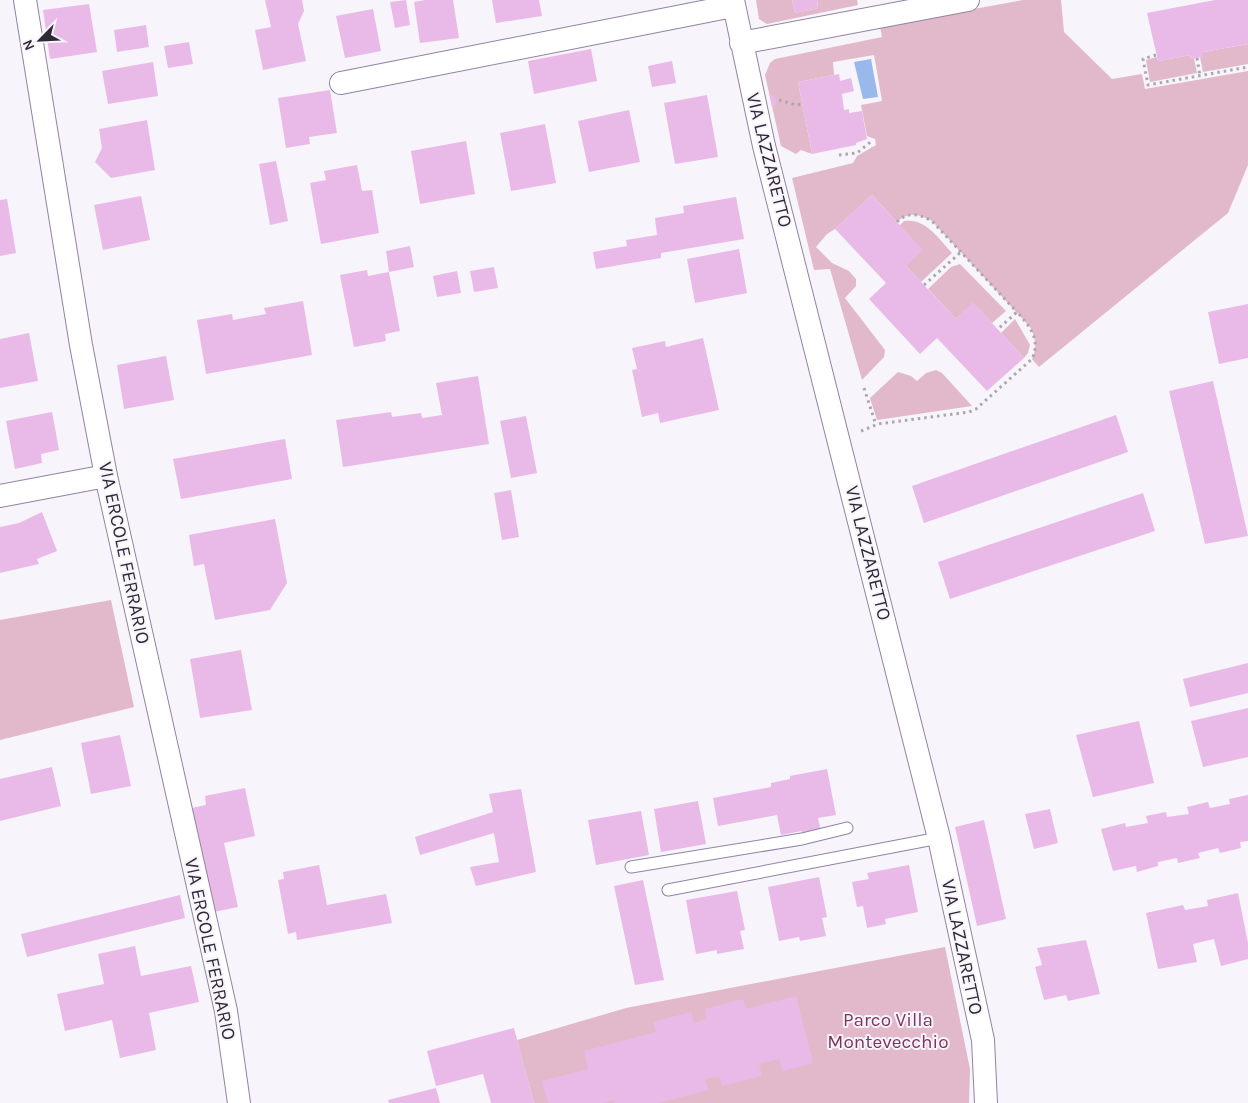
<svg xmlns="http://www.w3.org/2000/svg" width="1248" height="1103" viewBox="0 0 1248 1103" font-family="Karla,sans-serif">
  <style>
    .green { fill: #e2b9ca }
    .water { fill: #99b8eb }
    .building { fill: #e9bae7 }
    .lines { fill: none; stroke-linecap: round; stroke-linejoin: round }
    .service-casing { stroke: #9183a3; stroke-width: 13 }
    .minor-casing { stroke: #9183a3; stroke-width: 24 }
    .path { stroke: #aba7b1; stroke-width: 3; stroke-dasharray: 2.5 4; stroke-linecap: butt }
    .service { stroke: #fff; stroke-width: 11 }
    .minor { stroke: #fff; stroke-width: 22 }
    .labels { text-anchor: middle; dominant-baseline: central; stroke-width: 4; stroke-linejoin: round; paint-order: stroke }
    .street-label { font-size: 19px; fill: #2f2936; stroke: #f7f4fc }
    .park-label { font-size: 19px; fill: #7f355b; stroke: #f7f4fc }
  </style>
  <rect width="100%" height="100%" fill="#f7f4fc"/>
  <path class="green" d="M756,0H792L795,13L818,8L817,0H857L858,5L767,24L759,19Z
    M1023,0H1061L1064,32L1112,79L1142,74L1145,89L1248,71V165L1228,213L1039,367L1032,359C1037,348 1036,338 1030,327L932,221C919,214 908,211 897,222L872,195L835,229L827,234L816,247L832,263L849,271L856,279V286L845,298L885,350L884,357L862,380L830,269L814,270L792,178L853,163L857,156L876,145L875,139L867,136L861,105L882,101L874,55L833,62L834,75L798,82L812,154L801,150L796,154L781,146L765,75L770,63L775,59L882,37L880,26Z
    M1248,44V64L1203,72L1200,57H1203V52Z
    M1190,55L1191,59L1194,58L1197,73L1150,82L1146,60L1157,57L1158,61Z
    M904,221C926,218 939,239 952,253L921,282L906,266L900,225Z
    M960,264L1006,311L992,323L973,303L956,319L928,289L951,267Z
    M1015,319L1030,345L1028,353L1024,358L1001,333Z
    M936,370L942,373L972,406L877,420L870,398L898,372L911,376L917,381L926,373Z
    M111,600L134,707L0,740V620Z
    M945,947L970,1069L969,1103H534L517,1040L626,1008Z"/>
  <path class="water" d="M871,59L878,97L863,99L854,62Z"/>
  <path class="building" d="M265,0H302L304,11L298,24L306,61L263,70L255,30L271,27Z
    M406,0L410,25L395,28L390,2Z
    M425,0H453L459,38L420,43L414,2Z
    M492,0H539L542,16L496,23Z
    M792,0H817L818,8L795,13Z
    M1215,0H1248V44L1203,52V57L1191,59L1190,55L1158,61L1147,13Z
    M89,4L97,52L50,59L43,10Z
    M373,9L381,51L345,58L336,16Z
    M146,25L149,47L117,52L114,30Z
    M189,42L193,64L168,68L164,46Z
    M591,49L597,81L534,94L528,61Z
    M672,61L676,83L652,87L648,66Z
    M153,62L158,96L108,104L102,71Z
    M839,74L840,81L851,78L854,91L842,94L844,110L849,109V113L862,111L867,139L856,143V145L812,154L798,82Z
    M330,90L337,133L309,137L310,144L286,148L278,98Z
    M769,93L775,97L777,104L772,107Z
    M707,95L718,157L675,164L664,103Z
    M629,110L640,162L589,172L578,121Z
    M147,120L155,170L111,178L95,162L102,148L99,129Z
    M545,124L556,183L511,191L500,133Z
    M466,141L475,194L420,204L411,151Z
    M276,161L288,221L270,225L259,164Z
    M357,165L362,191L372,190L379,233L321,244L310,183L326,180L324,171Z
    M872,195L923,250L906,266L956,319L973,302L1024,358L987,391L937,338L920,354L869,299L886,283L835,229Z
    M141,196L150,240L103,250L94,205Z
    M736,197L744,239L661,253V258L596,269L593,252L627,246L626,240L657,235L655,218L684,213L683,206Z
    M7,199L16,253L0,256V200Z
    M410,246L414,267L389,272L400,331L385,334L386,341L354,347L340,275L367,270L368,276L389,272L386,251Z
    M739,249L747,293L695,303L687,259Z
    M494,267L498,288L474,292L470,271Z
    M457,271L461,293L437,297L433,276Z
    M303,301L312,355L206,374L197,320L232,314L233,320L266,314L264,308Z
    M1248,304V358L1219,364L1208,312Z
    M29,333L38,381L0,388V339Z
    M703,338L719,410L660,423L658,413L642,417L632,370L637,369L632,348L665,341L666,347Z
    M166,356L174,400L124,409L117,365Z
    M478,376L489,444L343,467L336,420L391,412L392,417L421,413L422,418L442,415L436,383Z
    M1213,381L1248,536L1205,544L1169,391Z
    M52,412L59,450L41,454L42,463L15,469L6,421Z
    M1116,415L1128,452L924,523L912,486Z
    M526,416L537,473L511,478L500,421Z
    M285,439L292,479L181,499L173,459Z
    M511,490L519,537L502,540L494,493Z
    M1143,493L1155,531L950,599L938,562Z
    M42,512L57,551L37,559L39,564L0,573V527L19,523Z
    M275,519L287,583L270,610L215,620L204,564L194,566L189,535Z
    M241,650L252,710L200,718L190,659Z
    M1248,663V693L1190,707L1183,679Z
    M1248,708V757L1203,767L1191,721Z
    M1139,721L1154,783L1093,797L1076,735Z
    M120,735L131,786L91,794L81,743Z
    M52,767L61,806L0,821V779Z
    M827,769L836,815L818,818L821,831L802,835V831L781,835L777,815L718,826L713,798L771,787V783L790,779V776Z
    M245,788L255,836L224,843L238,907L214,912L192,808L206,805L205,796Z
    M521,789L536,872L476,886L470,867L499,862L494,833L420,855L415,837L493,812L489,794Z
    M1248,795V841L1240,842L1241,848L1220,853L1218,848L1198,853L1200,858L1178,863L1177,858L1158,862V866L1137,872L1136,866L1113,871L1101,829L1125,823L1126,827L1148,823L1146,816L1166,812L1167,817L1189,814L1187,807L1208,802L1210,808L1230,804L1229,799Z
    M698,801L706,844L661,852L654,809Z
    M1050,809L1058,843L1034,849L1025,814Z
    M641,811L649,855L596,865L588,820Z
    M984,820L1006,919L977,926L955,827Z
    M319,865L327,905L386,894L392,923L297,940L296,932L288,934L278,880L284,879L283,872Z
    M909,865L918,912L885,919L886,924L867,928L863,906L857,907L852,882L869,879L867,873Z
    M819,877L827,917L822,918L826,936L800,941L799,937L779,941L768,887Z
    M643,880L664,980L635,985L614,886Z
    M737,891L745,930L740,931L744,949L717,954V950L696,954L686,900Z
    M1238,893L1248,943V959L1221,966L1214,939L1193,944L1197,962L1158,969L1146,913L1183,905L1185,910L1208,906L1207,900Z
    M180,895L185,918L27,957L21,934Z
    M1086,940L1100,994L1068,1001L1066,995L1044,1000L1035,967L1042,965L1037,948Z
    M135,946L141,976L191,966L199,1002L149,1013L156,1050L120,1058L112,1020L65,1031L57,994L104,984L98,954Z
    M796,996L813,1063L783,1071L779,1059L759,1064L762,1076L722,1086L719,1076L705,1079L708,1090L658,1103H614L613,1100L603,1103H548L542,1081L588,1069L584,1051L656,1032L653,1022L691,1012L694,1023L707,1019L705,1009L743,999L746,1009Z
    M514,1028L534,1103H491L483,1074L436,1086L427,1051Z
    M436,1088L440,1103H389L388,1100Z"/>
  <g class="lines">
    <g class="service-casing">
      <path id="service" d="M631,867L802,839L847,828
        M668,890L939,838"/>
    </g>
    <g class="minor-casing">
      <path id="minor" d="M25,0L81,345L106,476L226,1011L239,1103
        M733,0L764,146L939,838L983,1040L986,1103
        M741,43L968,0
        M341,83L733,6
        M0,496L106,476"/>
    </g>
    <path class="path" d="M1156,55L1143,59L1148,85L1248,67
      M1197,58L1200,76
      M779,100L796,105L802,104
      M839,155L857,153L873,140
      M897,222C908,211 919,214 932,221L1017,312
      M924,285L961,252
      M864,388L876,425
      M861,431L878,424L969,412L976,409L1032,359C1041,340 1030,326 1017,312L998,329"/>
    <use href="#service" class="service"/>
    <use href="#minor" class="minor"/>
  </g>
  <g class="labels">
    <g class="street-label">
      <text transform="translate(769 160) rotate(76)">VIA LAZZARETTO</text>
      <text transform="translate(124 553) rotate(78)">VIA ERCOLE FERRARIO</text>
      <text transform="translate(868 553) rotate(76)">VIA LAZZARETTO</text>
      <text transform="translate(962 947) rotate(78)">VIA LAZZARETTO</text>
      <text transform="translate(210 949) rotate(78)">VIA ERCOLE FERRARIO</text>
    </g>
    <g class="park-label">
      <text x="888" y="1020">Parco Villa<tspan x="888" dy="22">Montevecchio</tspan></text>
    </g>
  </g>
  <g transform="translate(40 40) rotate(246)" stroke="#f7f4fc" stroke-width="4" paint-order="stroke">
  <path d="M0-4L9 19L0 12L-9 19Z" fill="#2f2936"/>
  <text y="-8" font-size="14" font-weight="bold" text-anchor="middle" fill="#2f2936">N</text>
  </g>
</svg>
